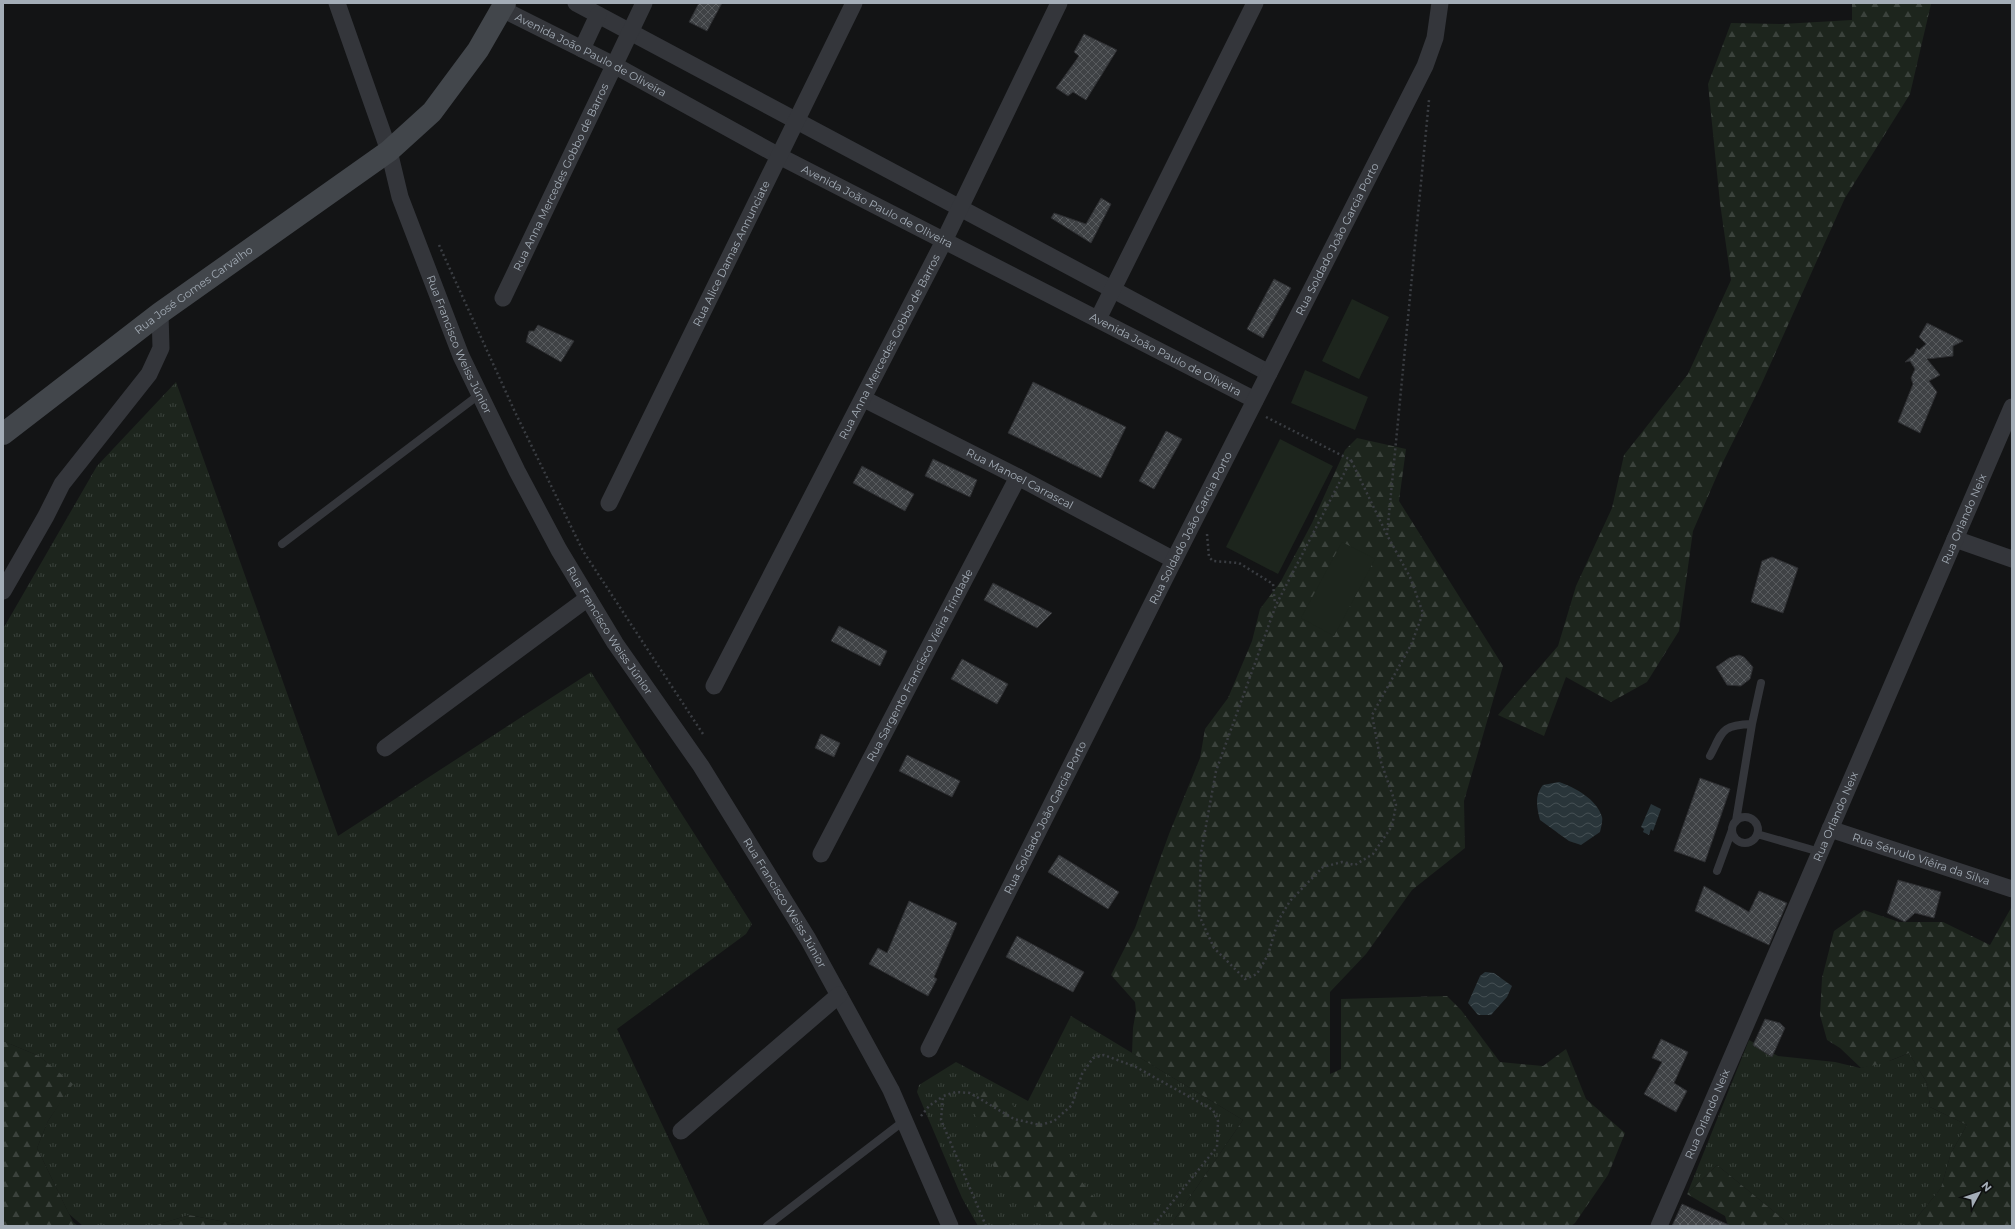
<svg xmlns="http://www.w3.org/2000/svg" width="2015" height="1229" viewBox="0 0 2015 1229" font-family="Montserrat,sans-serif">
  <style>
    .grass { fill: url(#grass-tufts) }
    .forest { fill: url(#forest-firs) }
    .pitch { fill: #1d251d }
    .water { fill: url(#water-waves) }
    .building { fill: url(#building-cross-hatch); stroke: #2d2e31 }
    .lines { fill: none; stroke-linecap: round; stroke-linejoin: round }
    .path { stroke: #3a3d42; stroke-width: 2.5; stroke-dasharray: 2 3; stroke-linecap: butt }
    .lane { stroke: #34363b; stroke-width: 8 }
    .street { stroke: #34363b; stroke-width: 17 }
    .secondary { stroke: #42464b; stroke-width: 22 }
    .labels { text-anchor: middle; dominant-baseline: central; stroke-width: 4; stroke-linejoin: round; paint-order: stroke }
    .street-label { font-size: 11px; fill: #a4adb7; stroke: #0e0f10 }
  </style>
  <defs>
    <pattern id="grass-tufts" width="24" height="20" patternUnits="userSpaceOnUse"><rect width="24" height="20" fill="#1d251d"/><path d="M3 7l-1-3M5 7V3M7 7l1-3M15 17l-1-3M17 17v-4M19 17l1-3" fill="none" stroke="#3b423c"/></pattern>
    <pattern id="forest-firs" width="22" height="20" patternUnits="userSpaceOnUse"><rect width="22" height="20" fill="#1d251d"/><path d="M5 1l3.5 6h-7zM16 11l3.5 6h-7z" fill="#3b423c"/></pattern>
    <pattern id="water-waves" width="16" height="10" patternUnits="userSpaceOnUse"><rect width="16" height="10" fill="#29353a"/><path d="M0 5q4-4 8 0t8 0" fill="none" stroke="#455054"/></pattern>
    <pattern id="building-cross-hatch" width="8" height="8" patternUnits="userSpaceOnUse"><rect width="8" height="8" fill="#3f4245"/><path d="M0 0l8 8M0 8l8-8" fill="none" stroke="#585b5e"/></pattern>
  </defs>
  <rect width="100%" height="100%" fill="#131415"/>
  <path class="grass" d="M176,382L338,836L591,672L752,924L746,934L617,1029L710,1226H246L189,1215L153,1226H83L69,1214L37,1148L48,1121L72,1084L39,1056L3,1041V629L97,466Z
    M1071,1016L1243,1120L1170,1226H978L962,1198L917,1092L919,1085L956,1062L1028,1101Z
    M1749,1040L1778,1056L1835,1062L1860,1068L1892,1060L1909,1053L1927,1083L1930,1107L1967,1125L1951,1153L1941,1188L1915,1220L1906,1226H1789L1783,1219L1717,1165L1687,1194Z"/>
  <path class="forest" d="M1852,3L1931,4L1910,94L1845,198L1761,385L1722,464L1693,531L1679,631L1647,682L1611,702L1566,677L1544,736L1498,715L1558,646L1576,586L1612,508L1624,455L1688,374L1731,280L1720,203L1708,84L1731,23L1782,24L1852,20Z
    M1357,438L1406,449L1399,501L1503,666L1464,801L1465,848L1412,890L1366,954L1330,992V1074L1341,1069V999L1447,996L1461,1010L1500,1062L1543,1066L1566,1049L1586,1099L1625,1133L1608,1175L1575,1223L1571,1226H1170L1243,1120L1132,1053L1133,1028L1136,1011L1135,1002L1111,975L1135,928L1169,834L1200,758L1205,729L1228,698L1252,641L1260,609L1281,581L1312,523L1345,450Z
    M2011,908L2012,909V1226H1906L1915,1220L1941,1188L1951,1153L1967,1125L1930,1107L1927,1083L1909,1053L1884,1063L1861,1068L1840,1048L1827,1040L1820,1015L1822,978L1834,931L1864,910L1899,922H1943L1990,945Z
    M3,1041L39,1056L73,1084L48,1121L37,1148L73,1222L78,1226H3Z
    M983,1090L1000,1097L1017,1108L1040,1113L1053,1129L1062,1157L1109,1216L1108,1226H1048L1046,1219L1050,1215L1047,1210L1024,1202L994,1168L981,1135L976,1127V1115L971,1106L972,1100Z
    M1717,1165L1783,1219L1789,1226H1728L1725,1216L1687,1194Z
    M189,1215L246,1226H153Z"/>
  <path class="pitch" d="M1352,299L1389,317L1359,379L1322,361Z
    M1305,370L1368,397L1355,430L1291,403Z
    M1280,439L1333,466L1278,574L1226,547Z
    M1342,542L1375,559L1334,636L1301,618Z"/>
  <path class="water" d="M1559,782C1574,787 1597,799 1602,817C1603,821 1601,827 1600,832L1581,845L1569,841L1540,820C1537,808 1534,796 1543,785Z
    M1651,804L1661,809L1653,831L1651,829L1649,835L1643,832L1644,829L1641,827Z
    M1485,972L1494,973L1512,986L1507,997L1491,1015H1478L1468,1003L1480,976Z"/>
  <path class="building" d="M699,3H722L707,31L689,22Z
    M1084,34L1117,50L1086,100L1073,92L1068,96L1056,88L1079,56L1074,52Z
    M1101,198L1111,204L1091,243L1051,218L1054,213L1086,224Z
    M1274,279L1291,288L1263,338L1247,329Z
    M1927,323L1963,341L1953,346V356L1927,359L1940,375L1929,381L1937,392L1920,433L1898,422L1913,384L1911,378L1915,369L1910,361L1905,362L1914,354L1917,348L1919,350L1926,344L1919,337Z
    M538,325L574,341L561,362L526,342L529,331H534Z
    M1033,382L1126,427L1101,478L1008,433Z
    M1166,431L1182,439L1154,489L1139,481Z
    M933,459L977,480L970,497L925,476Z
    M862,466L914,494L905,511L853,483Z
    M1772,557L1798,568L1783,613L1751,602L1762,561Z
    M993,583L1052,613L1037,628L984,600Z
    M839,626L887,651L880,666L831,641Z
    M1739,655L1744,657L1753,667L1750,679L1741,686L1727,685L1716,667L1729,658Z
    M962,659L1008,684L997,704L951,679Z
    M821,734L840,743L834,757L815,748Z
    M907,755L960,781L952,797L899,771Z
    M1700,778L1730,789L1705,862L1674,851Z
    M1059,855L1119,892L1108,909L1048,872Z
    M1898,880L1941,892L1934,918L1915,913L1905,922L1887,913Z
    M1704,886L1749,912L1759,891L1787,903L1769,945L1695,911Z
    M909,901L957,923L934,977L937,979L928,996L869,964L878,948L887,953Z
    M1017,936L1084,972L1073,992L1006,957Z
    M1765,1019L1780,1023L1785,1028L1772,1057L1753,1045Z
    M1661,1039L1688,1052L1674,1083L1687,1091L1676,1112L1644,1094L1662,1062L1652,1058Z
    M1682,1204L1731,1226H1672Z"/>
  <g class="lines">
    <path class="path" d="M439,245L515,412L583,551L703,734
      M1266,417L1351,460L1276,605L1216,771L1201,853L1199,915L1214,948L1245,979L1257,974L1268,955L1278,921L1290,901L1323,867L1342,862L1355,865L1373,854L1392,826L1396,805L1381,762L1372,715L1411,645L1423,613L1410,577L1387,535L1351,460
      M1207,534L1209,557L1213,561L1239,563L1273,584L1275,604
      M1387,535L1429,100
      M921,1116L929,1106L942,1097
      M986,1226L941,1120L943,1096L956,1092L970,1093L1014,1119L1040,1125L1054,1121L1072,1105L1082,1074L1093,1058L1104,1055L1136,1067L1213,1110L1218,1121L1217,1147L1153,1226"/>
    <path class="lane" d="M282,544L480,394
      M1710,756C1723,731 1721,725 1752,724
      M1732 830a13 13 0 1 1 26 0a13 13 0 1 1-26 0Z
      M1736,821L1752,724L1761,683
      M1757,834L1820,852
      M1717,871L1732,830
      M767,1226L905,1120"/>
    <g class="street">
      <path id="s1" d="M337,3L389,151L400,197L461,356L517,471L559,550L615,643L701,766L808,939L891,1090L950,1226"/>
      <path d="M576,3L1269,373"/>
      <path id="s2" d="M502,9L614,65L779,156L1255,400"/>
      <path d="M582,49L598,15"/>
      <path id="s3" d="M503,298L644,3"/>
      <path d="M1098,319L1255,3"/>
      <path id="s4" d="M864,399L1018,477L1174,560"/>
      <path id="s5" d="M609,503L854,3"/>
      <path d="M1955,539L2012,559"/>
      <path d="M3,591L46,516L62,484L149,374L161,348L160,313"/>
      <path id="s6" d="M714,686L944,241L1059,3"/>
      <path d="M385,748L588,598"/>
      <path id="s7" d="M1830,829L2012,889"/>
      <path id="s8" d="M821,854L1018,477"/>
      <path id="s9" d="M929,1049L1174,560L1425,66L1435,38L1440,3"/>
      <path d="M681,1131L839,995"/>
      <path id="s10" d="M1659,1226L2012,407"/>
    </g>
    <path class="secondary" id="s11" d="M3,434L160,313L389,151L432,112L478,50L505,3"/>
  </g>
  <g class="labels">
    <g class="street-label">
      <text stroke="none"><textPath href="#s2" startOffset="100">Avenida João Paulo de Oliveira</textPath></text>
      <text stroke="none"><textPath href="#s3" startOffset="134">Rua Anna Mercedes Gobbo de Barros</textPath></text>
      <text stroke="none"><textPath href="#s2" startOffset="424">Avenida João Paulo de Oliveira</textPath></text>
      <text stroke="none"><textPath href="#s9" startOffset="907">Rua Soldado João Garcia Porto</textPath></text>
      <text stroke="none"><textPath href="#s5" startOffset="278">Rua Alice Damas Annunciate</textPath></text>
      <text stroke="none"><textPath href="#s11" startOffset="239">Rua José Gomes Carvalho</textPath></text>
      <text stroke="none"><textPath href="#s1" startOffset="363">Rua Francisco Weiss Júnior</textPath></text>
      <text stroke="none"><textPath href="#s6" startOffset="382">Rua Anna Mercedes Gobbo de Barros</textPath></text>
      <text stroke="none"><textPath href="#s2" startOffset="748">Avenida João Paulo de Oliveira</textPath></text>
      <text stroke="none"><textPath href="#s4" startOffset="175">Rua Manoel Carrascal</textPath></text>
      <text stroke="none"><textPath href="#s10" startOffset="770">Rua Orlando Neix</textPath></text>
      <text stroke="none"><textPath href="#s9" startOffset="583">Rua Soldado João Garcia Porto</textPath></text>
      <text stroke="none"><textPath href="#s1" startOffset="687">Rua Francisco Weiss Júnior</textPath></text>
      <text stroke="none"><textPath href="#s8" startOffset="213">Rua Sargento Francisco Vieira Trindade</textPath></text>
      <text stroke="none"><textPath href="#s10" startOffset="446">Rua Orlando Neix</textPath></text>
      <text stroke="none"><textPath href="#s9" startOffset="259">Rua Soldado João Garcia Porto</textPath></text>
      <text stroke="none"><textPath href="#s7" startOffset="96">Rua Sérvulo Viêira da Silva</textPath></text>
      <text stroke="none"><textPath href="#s1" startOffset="1011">Rua Francisco Weiss Júnior</textPath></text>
      <text stroke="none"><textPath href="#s10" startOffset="122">Rua Orlando Neix</textPath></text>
    </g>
  </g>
  <rect width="2015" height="1229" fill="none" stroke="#a4adb7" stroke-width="8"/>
  <g transform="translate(1979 1193) rotate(50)" stroke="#0e0f10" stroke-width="3" paint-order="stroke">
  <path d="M0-3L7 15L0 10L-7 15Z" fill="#a4adb7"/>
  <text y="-6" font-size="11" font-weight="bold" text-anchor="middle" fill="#a4adb7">N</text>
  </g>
</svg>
